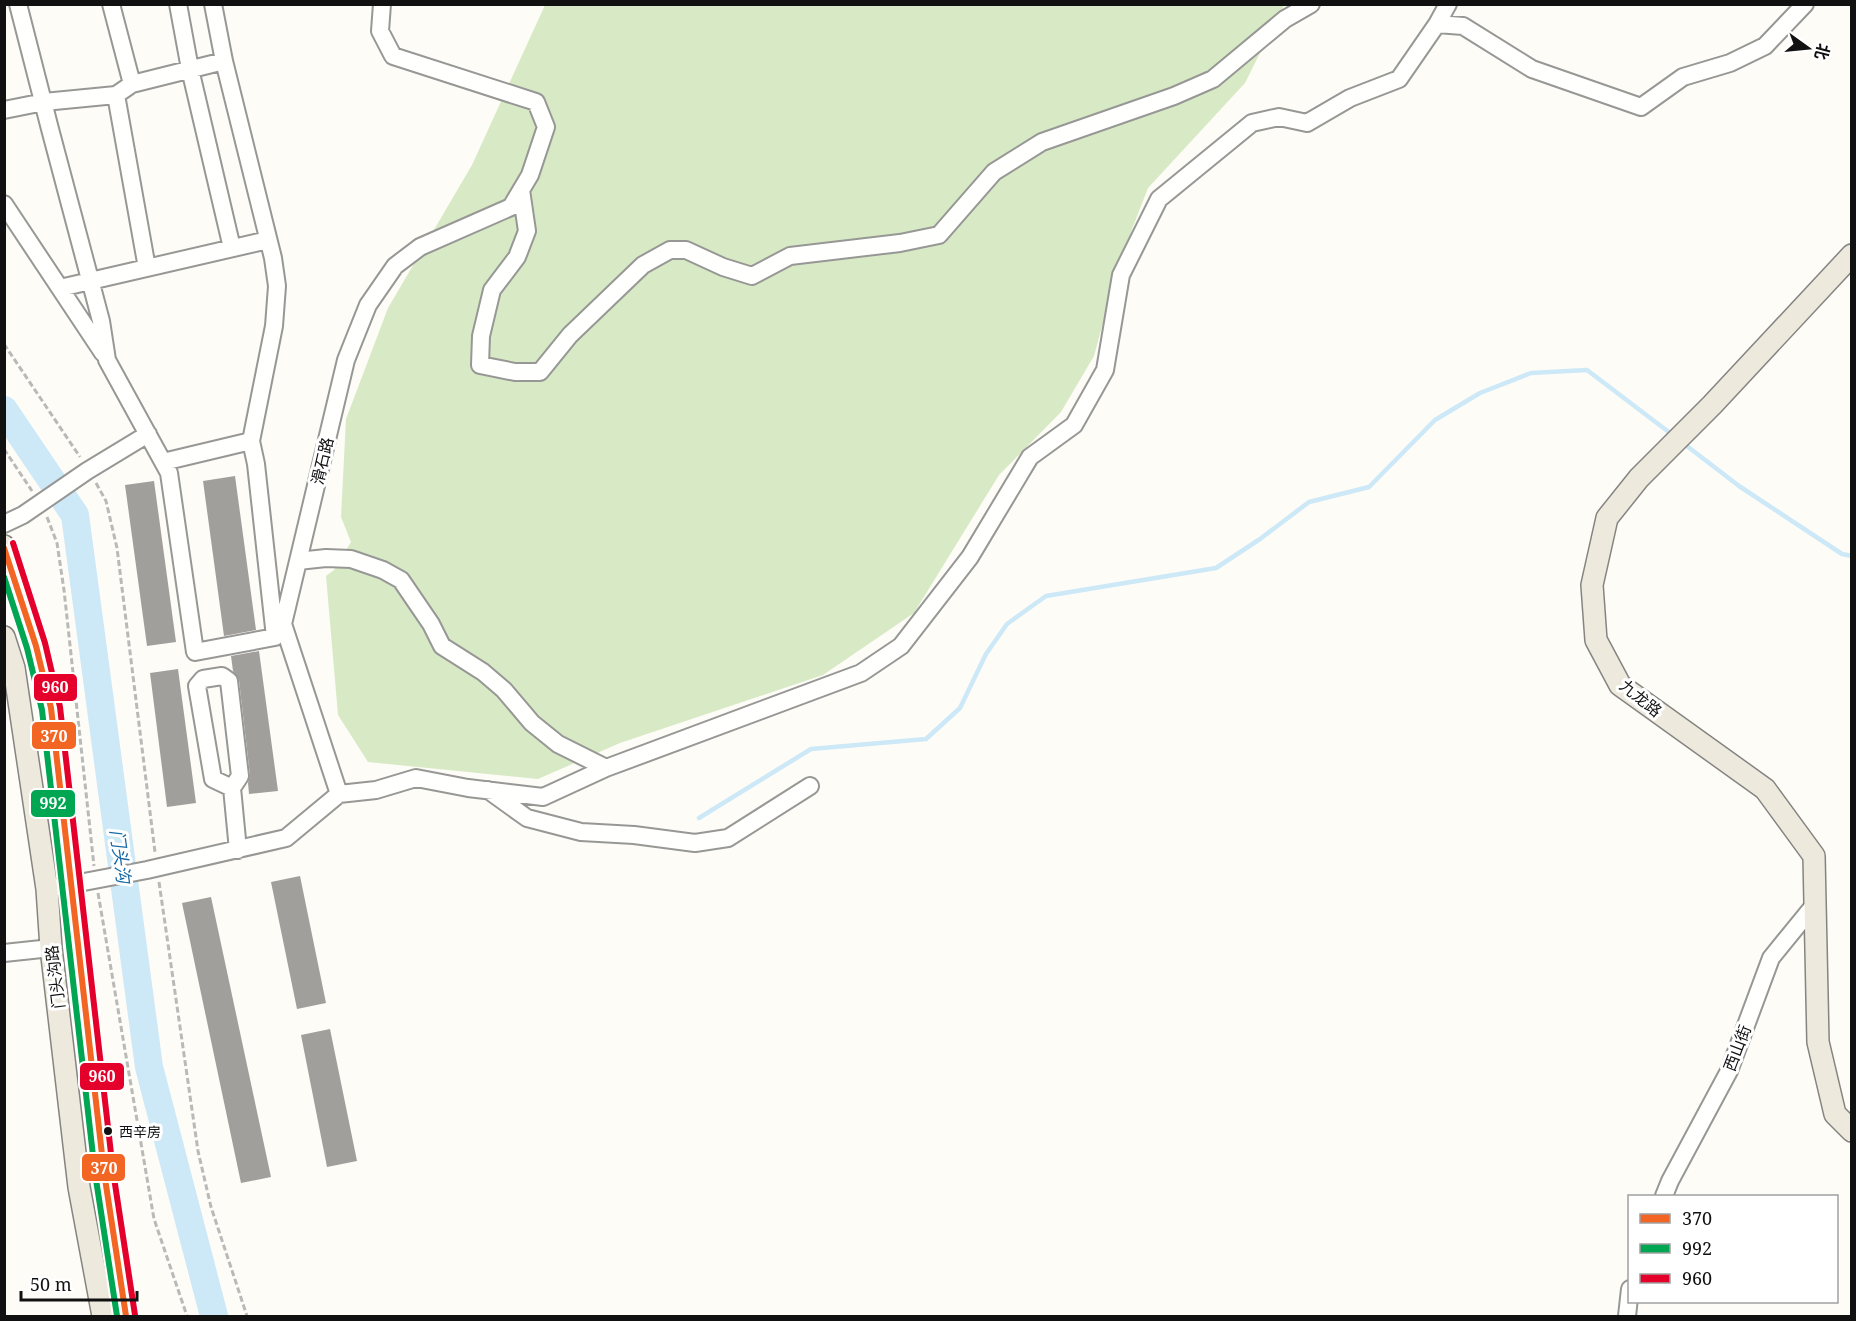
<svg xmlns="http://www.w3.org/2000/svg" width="1856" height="1321" viewBox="0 0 1856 1321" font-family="'Noto Serif','Noto Sans SC',serif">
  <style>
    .forest { fill: #d8eac5 }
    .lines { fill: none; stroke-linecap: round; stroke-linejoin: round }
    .stream { stroke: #cde8f7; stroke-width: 4.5 }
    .river { stroke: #cde8f7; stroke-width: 28 }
    .building { fill: #a19f9c }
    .minor-casing { stroke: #979795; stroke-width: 20 }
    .major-casing { stroke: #858482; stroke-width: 24 }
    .path { stroke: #b9b9b8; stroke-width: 3; stroke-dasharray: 6 3; stroke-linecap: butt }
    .minor { stroke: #fffffe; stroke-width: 16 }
    .major { stroke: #ede9dc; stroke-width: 21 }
    .bus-1-casing { stroke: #fff; stroke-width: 10 }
    .bus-2-casing { stroke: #fff; stroke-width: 10 }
    .bus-3-casing { stroke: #fff; stroke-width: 10 }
    .bus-1 { stroke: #f26522; stroke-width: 6 }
    .bus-2 { stroke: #00a651; stroke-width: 6 }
    .bus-3 { stroke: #e4002b; stroke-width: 6 }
    .bus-dot { fill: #111; stroke: #fff; stroke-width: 2 }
    .labels { text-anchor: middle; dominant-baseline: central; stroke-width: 6; stroke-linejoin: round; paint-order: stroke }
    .bus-label { font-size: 14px; fill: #111; stroke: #fff; text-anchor: start }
    .street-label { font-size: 16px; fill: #111; stroke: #fff }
    .water-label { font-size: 18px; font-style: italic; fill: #1768a6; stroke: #fff }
    .line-badge { stroke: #fff; stroke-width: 2 }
    .badge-label { font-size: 16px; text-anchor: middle; font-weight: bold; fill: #fff }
  </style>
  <rect width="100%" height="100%" fill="#fdfcf7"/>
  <path class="forest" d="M545,5H1284L1245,83L1148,188L1119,263L1094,356L1061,412L999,475L914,613L823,675L620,743L538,779L368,762L338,715L326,576L334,570L351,542L341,517L346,419L388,308L472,165Z"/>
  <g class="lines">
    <path class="stream" d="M1683,443L1739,486L1842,554L1852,556
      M699,818L811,749L926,739L960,708L986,654L1007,624L1046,596L1216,568L1260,539L1309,502L1369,487L1435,420L1480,393L1531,373L1587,370L1674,436"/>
    <path class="river" d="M4,410L75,515L149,1067L214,1316"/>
  </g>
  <path class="building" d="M235,476L256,630L224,636L203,481Z
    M154,481L176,642L147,646L125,485Z
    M259,651L278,791L249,794L248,783L250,775L239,680L233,671L231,656Z
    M178,669L196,803L167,807L150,673Z
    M300,876L326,1003L297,1009L271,882Z
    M211,897L271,1177L241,1183L182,903Z
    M330,1029L357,1161L327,1167L301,1035Z"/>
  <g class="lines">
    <g class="minor-casing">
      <path id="minor" d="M111,4L132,84
        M178,4L190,69L232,248
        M213,4L224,61
        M1437,24L1448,4
        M116,95L147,268
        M4,110L44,102L116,95L132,84L224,61L273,258L277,286L274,326L251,441L256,464L275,637L195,652L169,473L107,360L101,321L50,129L18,4
        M521,190L527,231L517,257L492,290L481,336L480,365L515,372H540L570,335L643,265L670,250H686L723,267L752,276L790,256L900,243L939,235L994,172L1042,142L1174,96L1213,79L1285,19L1311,4
        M4,204L103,353
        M60,288L268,240
        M163,462L251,441
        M4,524L23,515L87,471L148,434
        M298,561L326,558L351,559L383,570L401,580L431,624L442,646L483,672L504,690L532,723L558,744L606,768L861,673L901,646L970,557L1030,457L1074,425L1105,370L1121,275L1159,199L1252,123L1279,117L1307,123L1350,98L1399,79L1437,24L1463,26L1532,69L1641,107L1683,77L1730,63L1765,46L1805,4
        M232,788L213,779L197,686L203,679L222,676L229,681L240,776L232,788L238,850
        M488,790L527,818L581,832L634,835L695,843L728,838L810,786
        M339,794L376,790L416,778L468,788L543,797L606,768
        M47,889L147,870L286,838L339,794L283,624L346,360L368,305L395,266L420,247L511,207L530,175L546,127L536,102L393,56L380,31L382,4
        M4,953L51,948
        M1664,1196L1670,1181L1729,1071L1771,958L1815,904
        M1627,1316L1630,1289"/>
    </g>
    <g class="major-casing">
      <path id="major" d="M1852,255L1712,405L1639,478L1607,518L1592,585L1596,640L1620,685L1765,789L1814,856L1818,1042L1835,1114L1852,1131
        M4,546L36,646L51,708L104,1172L126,1316
        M4,637L14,668L47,889L51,948L79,1187L103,1316"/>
    </g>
    <path class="path" d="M4,344L80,457
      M4,449L32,491
      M96,483L106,501L117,548L155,852
      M47,517L57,543L64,590L94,866
      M159,882L198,1151L211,1207L247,1316
      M98,893L154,1219L187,1316"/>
    <use href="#minor" class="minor"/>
    <use href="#major" class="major"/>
    <g class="bus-1-casing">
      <path id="bus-1" d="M4,548L36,646L51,708L104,1172L126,1316"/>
    </g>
    <g class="bus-2-casing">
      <path id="bus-2" d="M4,577L27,648L42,710L95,1173L117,1316"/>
    </g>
    <g class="bus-3-casing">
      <path id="bus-3" d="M13,543L45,643L60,707L113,1171L135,1315"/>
    </g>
    <use href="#bus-1" class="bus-1"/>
    <use href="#bus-2" class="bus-2"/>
    <use href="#bus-3" class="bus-3"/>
  </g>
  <circle class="bus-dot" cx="108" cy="1131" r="5"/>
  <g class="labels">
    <g class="bus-label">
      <text x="119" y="1131">西辛房</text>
    </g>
    <g class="street-label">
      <text transform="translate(322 461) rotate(-77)">滑石路</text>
      <text transform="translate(1641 698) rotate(39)">九龙路</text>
      <text transform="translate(55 977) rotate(-97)">门头沟路</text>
      <text transform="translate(1737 1048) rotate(-69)">西山街</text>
    </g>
    <g class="water-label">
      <text transform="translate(121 856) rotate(82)">门头沟</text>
    </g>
  </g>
  <g class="line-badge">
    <rect x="33" y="673" width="45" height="29" rx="6" fill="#e4002b"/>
    <rect x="31" y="721" width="46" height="29" rx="6" fill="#f26522"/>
    <rect x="30" y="789" width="46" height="29" rx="6" fill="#00a651"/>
    <rect x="79" y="1062" width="46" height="29" rx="6" fill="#e4002b"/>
    <rect x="81" y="1153" width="45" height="29" rx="6" fill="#f26522"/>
  </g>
  <g class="badge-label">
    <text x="55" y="693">960</text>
    <text x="54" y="742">370</text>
    <text x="53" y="809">992</text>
    <text x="102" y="1082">960</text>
    <text x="104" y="1174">370</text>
  </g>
  <rect width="1856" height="1321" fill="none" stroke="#111111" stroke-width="12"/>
  <rect x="1628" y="1195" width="210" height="108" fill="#ffffff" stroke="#a0a0a0" stroke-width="1.5"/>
  <rect x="1640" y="1214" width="30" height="9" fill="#f26522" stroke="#a0a0a0" stroke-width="1.5"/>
  <text x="1682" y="1225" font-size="18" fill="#111111">370</text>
  <rect x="1640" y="1244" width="30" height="9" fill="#00a651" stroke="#a0a0a0" stroke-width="1.5"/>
  <text x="1682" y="1255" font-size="18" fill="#111111">992</text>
  <rect x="1640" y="1274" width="30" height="9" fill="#e4002b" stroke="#a0a0a0" stroke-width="1.5"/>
  <text x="1682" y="1285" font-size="18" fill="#111111">960</text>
  <g transform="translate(1808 48) rotate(105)" stroke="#ffffff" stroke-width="4.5" paint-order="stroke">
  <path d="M0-4.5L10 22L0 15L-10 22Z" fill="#111111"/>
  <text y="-9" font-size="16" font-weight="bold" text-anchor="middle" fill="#111111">北</text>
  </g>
  <path d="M21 1291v9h116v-9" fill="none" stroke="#111111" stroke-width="3"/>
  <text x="30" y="1291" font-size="18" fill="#111111" stroke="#ffffff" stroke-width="4.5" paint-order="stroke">50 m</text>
</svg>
